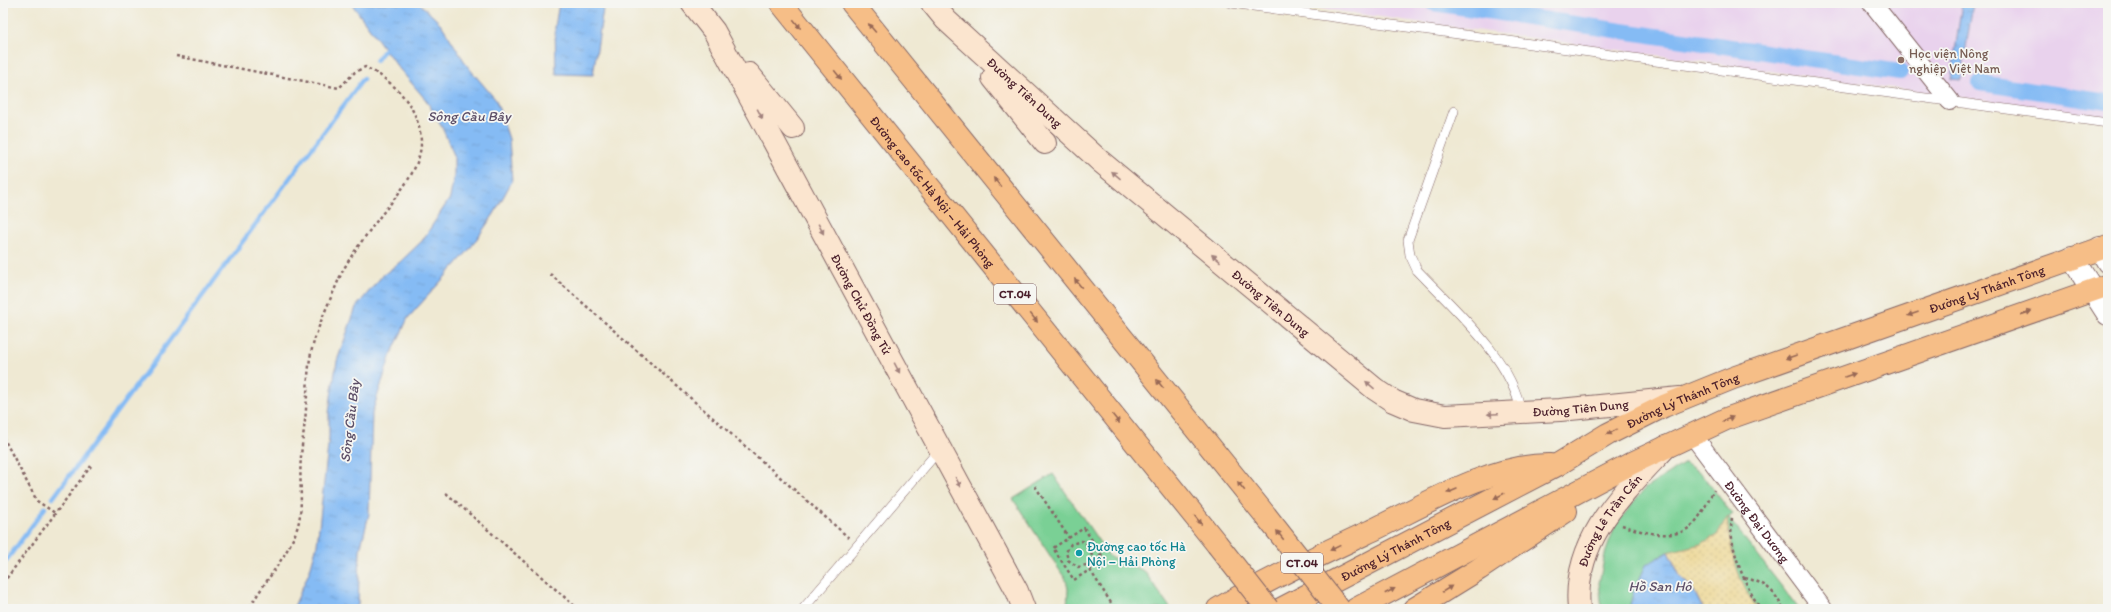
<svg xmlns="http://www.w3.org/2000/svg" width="2111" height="612" viewBox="0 0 2111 612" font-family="Itim,sans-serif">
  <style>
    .built { fill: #e9d2ed }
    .green { fill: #7ad095; stroke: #627860 }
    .sand { fill: url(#sand-dots); stroke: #9c7c64 }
    .water { fill: url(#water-ripples); stroke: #686d90 }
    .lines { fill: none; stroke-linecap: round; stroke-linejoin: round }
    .stream { stroke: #85bbf4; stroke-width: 4.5 }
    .canal { stroke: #85bbf4; stroke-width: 16 }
    .service-casing { stroke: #846666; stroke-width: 10 }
    .minor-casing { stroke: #846666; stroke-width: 20 }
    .tertiary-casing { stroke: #846666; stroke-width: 24 }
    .secondary-casing { stroke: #846666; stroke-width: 24 }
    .primary-casing { stroke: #846666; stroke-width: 24 }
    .motorway-casing { stroke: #846666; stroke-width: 24 }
    .path { stroke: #846666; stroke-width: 2.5; stroke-dasharray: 3 3; stroke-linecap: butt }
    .service { stroke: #fff; stroke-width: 9 }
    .minor { stroke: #fff; stroke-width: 18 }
    .tertiary { stroke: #fff; stroke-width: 22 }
    .secondary { stroke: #fbe5cf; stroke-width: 22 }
    .primary { stroke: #f6be87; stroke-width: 22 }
    .motorway { stroke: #f6be87; stroke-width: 22 }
    .motorway-bridge-casing { stroke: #846666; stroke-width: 24; stroke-linecap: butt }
    .motorway-bridge { stroke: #f6be87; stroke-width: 22 }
    .oneway { fill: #976754 }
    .oneway2 { fill: #a2827d }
    .education-dot { fill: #8d6e63; stroke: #f6f6f2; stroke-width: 1.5 }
    .culture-dot { fill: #0f9aa8; stroke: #f6f6f2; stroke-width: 1.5 }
    .labels { text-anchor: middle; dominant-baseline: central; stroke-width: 3.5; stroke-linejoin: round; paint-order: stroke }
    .shield { fill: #f6f6f2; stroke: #7e6067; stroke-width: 1 }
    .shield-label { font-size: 12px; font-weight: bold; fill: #4a1f2b }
    .education-label { font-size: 13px; fill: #785e54; stroke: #f6f6f2; text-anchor: start }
    .street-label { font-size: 13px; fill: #4a1f2b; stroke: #f6f6f2 }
    .culture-label { font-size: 13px; fill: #0d838f; stroke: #f6f6f2; text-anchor: start }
    .water-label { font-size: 14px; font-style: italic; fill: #5c4e67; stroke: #f6f6f2 }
  </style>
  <defs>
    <pattern id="sand-dots" width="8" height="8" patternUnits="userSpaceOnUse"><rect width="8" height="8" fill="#eeda9e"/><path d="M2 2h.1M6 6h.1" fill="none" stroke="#cebb88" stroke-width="1.8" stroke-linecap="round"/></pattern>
    <pattern id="water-ripples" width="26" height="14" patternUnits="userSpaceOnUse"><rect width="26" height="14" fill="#85bbf4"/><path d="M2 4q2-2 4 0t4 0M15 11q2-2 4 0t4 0" fill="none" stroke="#74a0d1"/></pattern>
  </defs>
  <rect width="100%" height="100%" fill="#f6f6f2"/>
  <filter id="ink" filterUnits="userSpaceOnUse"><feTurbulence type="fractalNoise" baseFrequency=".025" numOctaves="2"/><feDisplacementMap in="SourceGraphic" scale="8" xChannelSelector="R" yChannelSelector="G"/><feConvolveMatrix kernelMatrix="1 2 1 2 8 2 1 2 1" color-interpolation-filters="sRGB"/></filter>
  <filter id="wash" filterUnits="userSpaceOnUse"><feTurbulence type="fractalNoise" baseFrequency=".012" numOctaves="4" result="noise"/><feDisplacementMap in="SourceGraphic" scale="16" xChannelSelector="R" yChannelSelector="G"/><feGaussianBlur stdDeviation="0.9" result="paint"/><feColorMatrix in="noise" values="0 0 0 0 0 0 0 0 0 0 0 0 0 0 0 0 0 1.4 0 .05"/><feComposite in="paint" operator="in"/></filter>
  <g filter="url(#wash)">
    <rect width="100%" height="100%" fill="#efe9d3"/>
    <path class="built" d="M1280,3H2108V118Z"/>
    <path class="green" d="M1685,463L1701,473L1732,514L1728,517L1799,609H1602L1599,583L1605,554L1615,526L1644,489Z
      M1053,474L1109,556L1144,571L1171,609H1067L1068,589L1066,580L1013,499Z"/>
    <path class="sand" d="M1727,517C1730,549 1738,584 1758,609H1703L1694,591L1680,576L1668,552L1701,544L1717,535Z"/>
    <path class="water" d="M351,3H419L441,24L468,67L496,100L509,139L512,181L494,214L469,250L408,318L390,357L372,413L369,514L360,550L358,605L355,609H293L310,570L317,545L329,437V413L332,389L337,361L356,307L382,276L400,262L422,241L450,198L454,176V155L441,125L426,100L397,66Z
      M559,3H604L593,75L556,74L555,27Z
      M1962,3H1973L1961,80L1951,79Z
      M1668,552L1680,576L1694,591L1703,609H1629L1633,593L1646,565Z"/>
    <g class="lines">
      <path class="stream" d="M376,61L387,46
        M53,498L363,79
        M3,565L45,508"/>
      <path class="canal" d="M1433,3L1900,72
        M1980,83L2108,102"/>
    </g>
  </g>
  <g filter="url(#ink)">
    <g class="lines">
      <g class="service-casing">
        <path id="service" d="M1231,3L2108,123
          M1454,111L1408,240L1410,255L1417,270C1454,309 1512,359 1521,412
          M803,609L940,449"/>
      </g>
      <g class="minor-casing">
        <g id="minor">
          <path d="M1872,3L1950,101"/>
          <path id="s1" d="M1692,434L1823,609"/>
        </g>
      </g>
      <g class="tertiary-casing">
        <path id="tertiary" d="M2100,248L2108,262
          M2072,258L2108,314"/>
      </g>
      <g class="secondary-casing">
        <g id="secondary">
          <path id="s2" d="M692,3L714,31L1017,591L1024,609"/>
          <path id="s3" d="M932,3L946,20L1100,161L1375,389L1393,401L1414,410L1445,416L1560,410L1680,398"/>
          <path d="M749,74L793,128"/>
          <path d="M993,78L1045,143"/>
          <path id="s4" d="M1579,609C1572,540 1623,493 1666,447"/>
        </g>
      </g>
      <g class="primary-casing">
        <g id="primary">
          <path d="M1218,609C1268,579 1322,554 1375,529C1426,504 1492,464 1550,465"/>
          <path id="s5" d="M1281,609L1557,465L1608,434L1664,406L1733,378L2108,246"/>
          <path d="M1356,609L1632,463L1726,419L2108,285"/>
          <path d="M1414,609L1479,569L1566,511"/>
        </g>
      </g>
      <g class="motorway-casing">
        <g id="motorway">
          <path id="s6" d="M781,3L1217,544"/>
          <path d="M852,3L1266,516"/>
        </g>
      </g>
      <path class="path" d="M176,56L339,88L355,72L365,67C395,81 422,110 421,145C419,173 395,197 379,218C365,237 348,258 339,279C330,300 319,323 313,345C307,366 308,387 306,409C305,425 302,441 301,457C299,478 303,501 299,521C293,551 263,582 249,609
        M550,274L849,538
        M3,437L37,501L55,513
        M1035,486L1069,538
        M446,493L578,609
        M1732,518C1727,544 1746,589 1761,609
        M1622,525C1641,532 1673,541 1690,527C1701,518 1707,502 1714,490
        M1084,528L1105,560L1074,580L1053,548Z
        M1092,556L1089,546L1082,541L1071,544L1066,552L1068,560L1078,567L1086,565L1102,555
        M1090,570L1115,609
        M1745,578C1766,583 1774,590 1783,609
        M3,583L91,466"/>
      <use href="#service" class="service"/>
      <use href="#minor" class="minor"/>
      <use href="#tertiary" class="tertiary"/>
      <use href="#secondary" class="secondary"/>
      <use href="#primary" class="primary"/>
      <use href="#motorway" class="motorway"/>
      <g class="motorway-bridge-casing">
        <path id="motorway-bridge" d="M1266,516L1339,609
          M1217,544L1268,609"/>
      </g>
      <use href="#motorway-bridge" class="motorway-bridge"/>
    </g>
    <defs><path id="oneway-solid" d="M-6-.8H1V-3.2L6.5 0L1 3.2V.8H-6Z"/></defs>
    <g class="oneway">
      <use href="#oneway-solid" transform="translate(797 24) rotate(52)"/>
      <use href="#oneway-solid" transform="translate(872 28) rotate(-130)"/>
      <use href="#oneway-solid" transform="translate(838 75) rotate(51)"/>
      <use href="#oneway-solid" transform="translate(997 182) rotate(-129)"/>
      <use href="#oneway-solid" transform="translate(1078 283) rotate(-129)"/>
      <use href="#oneway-solid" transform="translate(2026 313) rotate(-19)"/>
      <use href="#oneway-solid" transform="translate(1913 314) rotate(161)"/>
      <use href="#oneway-solid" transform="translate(1034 318) rotate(51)"/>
      <use href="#oneway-solid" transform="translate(1791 357) rotate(161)"/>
      <use href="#oneway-solid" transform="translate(1850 375) rotate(-19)"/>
      <use href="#oneway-solid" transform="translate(1160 384) rotate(-129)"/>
      <use href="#oneway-solid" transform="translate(1116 419) rotate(51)"/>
      <use href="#oneway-solid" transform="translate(1728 419) rotate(-22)"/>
      <use href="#oneway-solid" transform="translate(1612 432) rotate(152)"/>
      <use href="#oneway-solid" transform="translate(1241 486) rotate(-129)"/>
      <use href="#oneway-solid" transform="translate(1452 491) rotate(157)"/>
      <use href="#oneway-solid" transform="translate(1499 496) rotate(153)"/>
      <use href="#oneway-solid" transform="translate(1198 520) rotate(51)"/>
      <use href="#oneway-solid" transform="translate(1280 535) rotate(-128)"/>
      <use href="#oneway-solid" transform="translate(1335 548) rotate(154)"/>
      <use href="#oneway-solid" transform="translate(1447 589) rotate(-32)"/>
      <use href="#oneway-solid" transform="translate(1390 591) rotate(-28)"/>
    </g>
    <g class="oneway2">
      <use href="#oneway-solid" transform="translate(760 114) rotate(62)"/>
      <use href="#oneway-solid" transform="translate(1116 175) rotate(-140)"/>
      <use href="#oneway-solid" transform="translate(821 229) rotate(62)"/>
      <use href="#oneway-solid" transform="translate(1216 258) rotate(-140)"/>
      <use href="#oneway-solid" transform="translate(897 368) rotate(62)"/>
      <use href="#oneway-solid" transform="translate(1370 385) rotate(-140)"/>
      <use href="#oneway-solid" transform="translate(1493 414) rotate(177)"/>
      <use href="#oneway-solid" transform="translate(958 482) rotate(62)"/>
    </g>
  </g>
  <circle class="education-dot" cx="1901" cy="60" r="4"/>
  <circle class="culture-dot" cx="1079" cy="553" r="4"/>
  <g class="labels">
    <g class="shield">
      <rect x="994" y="284" width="42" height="20" rx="3"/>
      <rect x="1281" y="553" width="42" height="20" rx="3"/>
    </g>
    <g class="shield-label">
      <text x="1015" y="294">CT.04</text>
      <text x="1302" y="563">CT.04</text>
    </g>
    <g class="education-label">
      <text x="1909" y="53">Học viện Nông<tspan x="1909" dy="15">nghiệp Việt Nam</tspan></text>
    </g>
    <g class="street-label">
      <text stroke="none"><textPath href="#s3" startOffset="129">Đường Tiên Dung</textPath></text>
      <text stroke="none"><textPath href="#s6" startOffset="242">Đường cao tốc Hà Nội – Hải Phòng</textPath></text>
      <text stroke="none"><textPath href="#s5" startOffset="777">Đường Lý Thánh Tông</textPath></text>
      <text stroke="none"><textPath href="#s3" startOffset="453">Đường Tiên Dung</textPath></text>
      <text stroke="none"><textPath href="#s2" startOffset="346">Đường Chử Đồng Tử</textPath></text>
      <text stroke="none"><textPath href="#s5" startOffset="453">Đường Lý Thánh Tông</textPath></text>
      <text stroke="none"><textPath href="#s3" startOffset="800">Đường Tiên Dung</textPath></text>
      <text stroke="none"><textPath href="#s4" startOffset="97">Đường Lê Trần Cẩn</textPath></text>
      <text stroke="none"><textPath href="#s1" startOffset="109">Đường Đại Dương</textPath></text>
      <text stroke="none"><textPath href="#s5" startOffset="129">Đường Lý Thánh Tông</textPath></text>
    </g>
    <g class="culture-label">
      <text x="1087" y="546">Đường cao tốc Hà<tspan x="1087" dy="15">Nội – Hải Phòng</tspan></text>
    </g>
    <g class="water-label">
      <text x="469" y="116">Sông Cầu Bây</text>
      <text transform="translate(350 421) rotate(-83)">Sông Cầu Bây</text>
      <text x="1660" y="586">Hồ San Hô</text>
    </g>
  </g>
  <rect width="2111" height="612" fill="none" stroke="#f6f6f2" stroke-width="16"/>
</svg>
